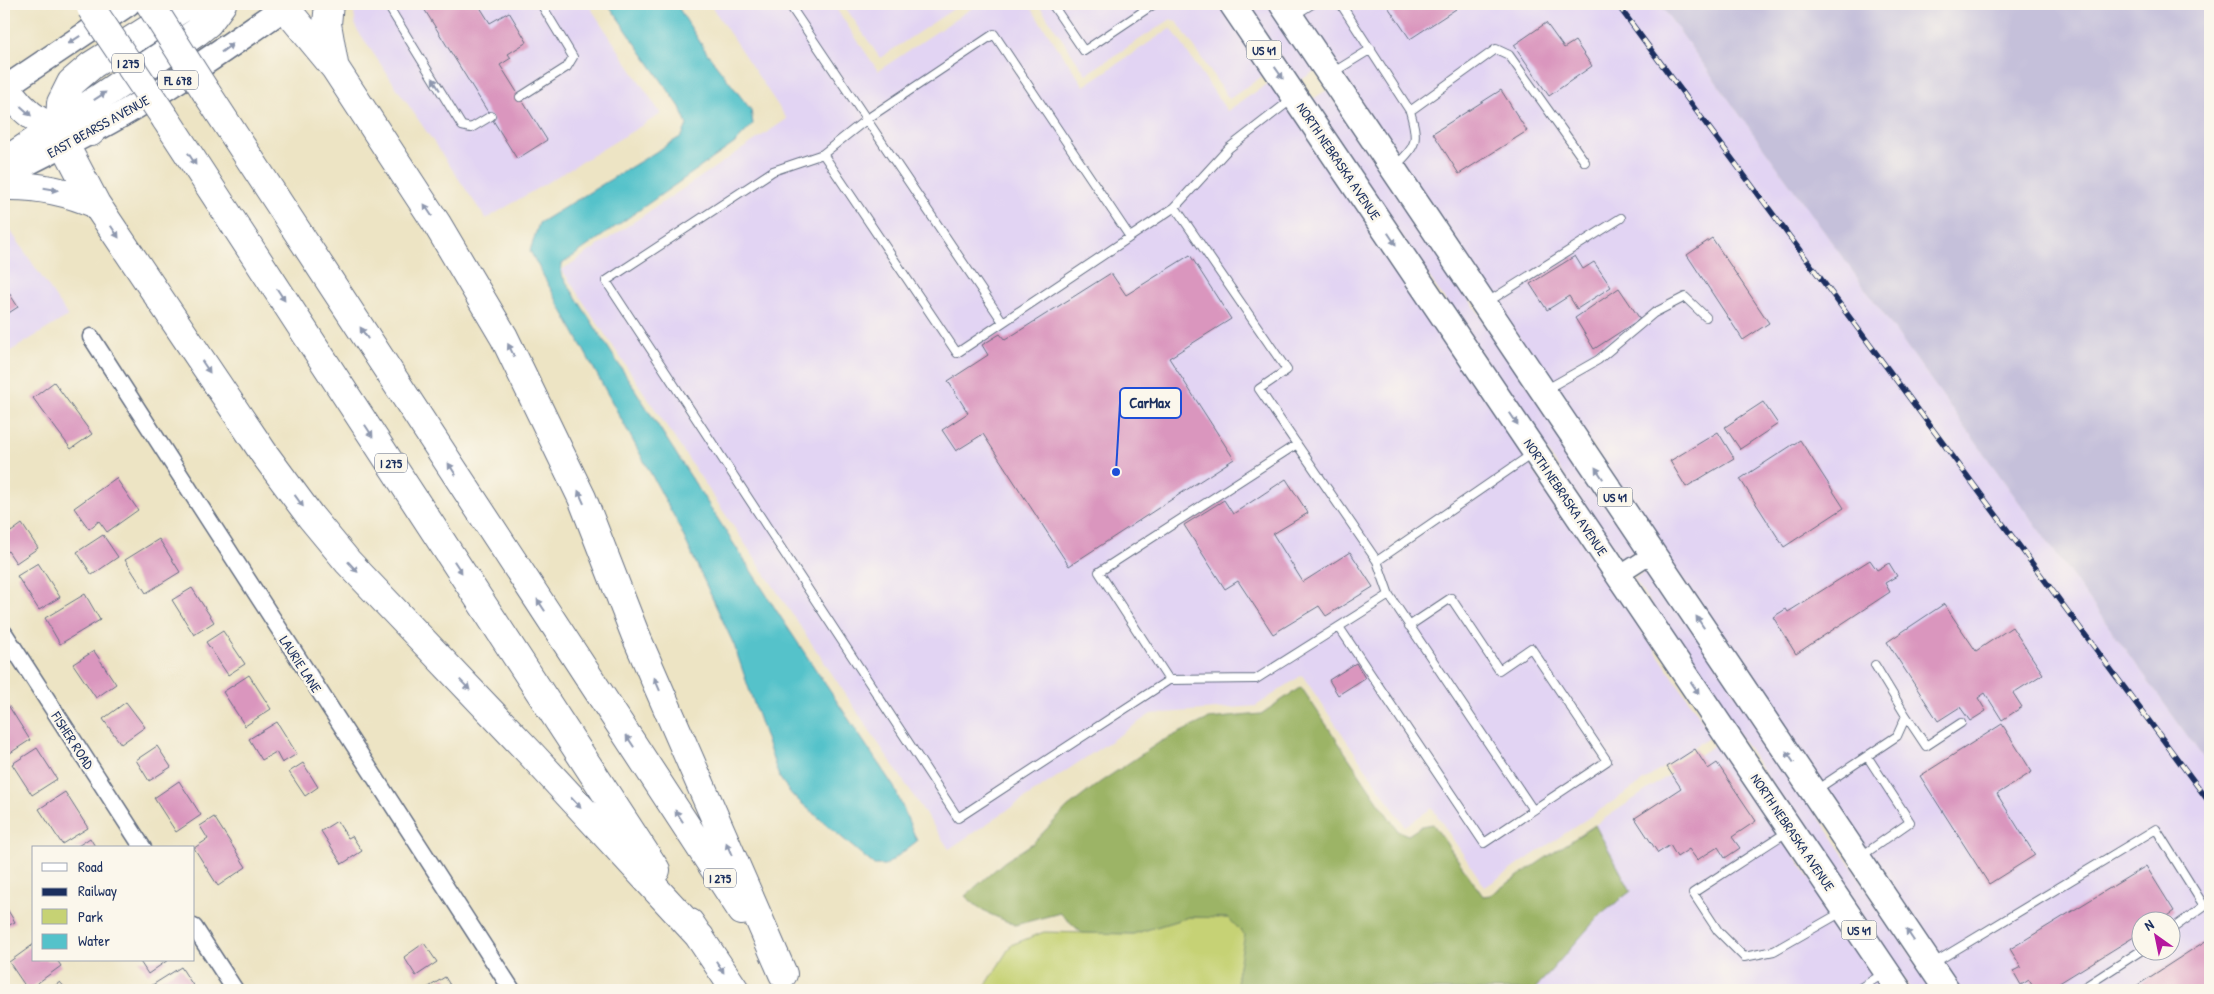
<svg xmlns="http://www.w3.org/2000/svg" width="2214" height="994" viewBox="0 0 2214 994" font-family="'Patrick Hand',sans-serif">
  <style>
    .built { fill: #e2d4f3; fill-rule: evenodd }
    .industrial { fill: #c5c0da }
    .green { fill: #c6d274; stroke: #708069 }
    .forest { fill: #9cb466; stroke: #5c7262 }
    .water { fill: #54c2ca; stroke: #387894 }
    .building { fill: #da96be }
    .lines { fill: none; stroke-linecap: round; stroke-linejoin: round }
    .lane-casing { stroke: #646e82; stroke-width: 10 }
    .street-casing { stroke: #646e82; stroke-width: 19 }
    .secondary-casing { stroke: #646e82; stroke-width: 25 }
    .primary-casing { stroke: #646e82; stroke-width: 28 }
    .highway-casing { stroke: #646e82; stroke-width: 30 }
    .lane { stroke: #fff; stroke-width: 8 }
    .street { stroke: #fff; stroke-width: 16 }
    .secondary { stroke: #fff; stroke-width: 22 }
    .primary { stroke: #fff; stroke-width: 25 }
    .highway { stroke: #fff; stroke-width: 28 }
    .rail-casing { stroke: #1b2f5e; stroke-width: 5.5 }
    .rail { stroke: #fbf7ec; stroke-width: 4; stroke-dasharray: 11; stroke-linecap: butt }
    .highway-bridge-casing { stroke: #646e82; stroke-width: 30; stroke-linecap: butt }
    .highway-bridge { stroke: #fff; stroke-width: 28 }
    .oneway { fill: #8d97ae }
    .labels { text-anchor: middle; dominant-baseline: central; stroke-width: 5; stroke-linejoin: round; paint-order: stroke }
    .shield { fill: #fbf7ec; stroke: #5e6b89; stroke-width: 1 }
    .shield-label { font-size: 12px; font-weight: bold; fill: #1b2f5e }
    .street-label { font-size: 14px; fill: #1b2f5e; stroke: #fbf7ec }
    .leader { fill: none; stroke: #1d4ed8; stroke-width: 2 }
    .callout-dot { fill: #1d4ed8; stroke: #fbf7ec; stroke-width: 2 }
    .callout { fill: #fbf7ec; stroke: #1d4ed8; stroke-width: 2 }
    .callout-label { font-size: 15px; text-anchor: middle; font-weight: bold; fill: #1b2f5e }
  </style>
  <rect width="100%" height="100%" fill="#fbf7ec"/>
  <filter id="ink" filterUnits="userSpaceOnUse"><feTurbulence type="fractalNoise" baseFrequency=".02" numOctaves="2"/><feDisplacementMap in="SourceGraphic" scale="10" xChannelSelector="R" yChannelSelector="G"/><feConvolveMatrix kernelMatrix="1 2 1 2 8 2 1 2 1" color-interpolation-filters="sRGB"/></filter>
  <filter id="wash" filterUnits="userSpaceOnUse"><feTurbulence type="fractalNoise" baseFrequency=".0096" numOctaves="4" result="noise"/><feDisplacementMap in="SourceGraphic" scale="20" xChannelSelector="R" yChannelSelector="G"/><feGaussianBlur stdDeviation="1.12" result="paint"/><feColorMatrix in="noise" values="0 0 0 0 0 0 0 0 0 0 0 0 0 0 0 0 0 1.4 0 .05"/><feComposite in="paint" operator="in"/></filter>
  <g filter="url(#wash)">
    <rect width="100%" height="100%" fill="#ede4c4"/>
    <path class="built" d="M353,4H588L661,114L486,219L356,28Z
      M710,4H833L878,71L978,4H1028L1084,86L1171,28L1227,111L1272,81L1712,735L1485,887L1432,808L1405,826L1302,675L1256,706L1151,714L949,849L562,270L787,119Z
      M843,4H961L880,58Z
      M1038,4H1220L1267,73L1229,99L1178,23L1171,19L1086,74Z
      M1244,4H1270L1315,71L1298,82Z
      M1294,4H1660L2210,767V990H1959ZM2142,922H2172V952H2142Z
      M1327,90L1639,549L1621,560L1310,101Z
      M4,221L68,316L4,355Z
      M1651,567L1935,990H1911L1634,579Z
      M1717,743L1888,990H1534L1599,916L1631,891L1595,825Z"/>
    <path class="industrial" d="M1660,4H2210V767Z"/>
    <path class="green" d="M1189,917L1228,918L1245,935L1237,976L1238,990H983L1011,945L1044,932L1133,934Z"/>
    <path class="forest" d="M1301,687L1398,831L1408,835L1422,826L1433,824L1483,896L1490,895L1595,825L1631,891L1599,916L1534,990H1238L1237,976L1245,935L1228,918L1189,917L1133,934L1082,933L1060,913L1015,925L983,911L965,896L1004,862L1033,843L1067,808L1099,783L1160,742L1208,719L1261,714Z"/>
    <path class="water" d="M608,4H676L707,53L751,110L753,124L735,143L562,264L561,274L780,616L894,787L917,841L886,865H874L792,795L779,777L734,645L676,520L530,251L539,223L682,136L687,125L680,107Z"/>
    <g id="blocks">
      <path class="building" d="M421,4H478L490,23L509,12L527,42L508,54L511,58L500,65L547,140L517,159Z
        M1386,4H1453L1456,9L1410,39Z
        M1546,23L1564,48L1575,41L1592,66L1549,96L1514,45Z
        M1501,90L1527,131L1459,174L1433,133Z
        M1712,238L1769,323L1743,340L1687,255Z
        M1190,255L1231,319L1169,358L1234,459L1069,566L983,434L956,451L942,430L968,413L948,381L988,355L982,345L1000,334L1005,340L1111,273L1126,295Z
        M1575,256L1583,269L1594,262L1611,287L1577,309L1569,296L1547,310L1530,284Z
        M4,285L18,307L4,316Z
        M1619,288L1640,319L1594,349L1575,318Z
        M54,382L92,434L71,449L33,398Z
        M1763,402L1778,424L1740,449L1725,427Z
        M1718,432L1734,458L1686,487L1670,461Z
        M1800,440L1844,508L1784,547L1740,479Z
        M116,478L138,510L107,532L99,521L89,529L74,508Z
        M1286,479L1308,513L1273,534L1303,582L1350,552L1373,587L1326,616L1319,606L1273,634L1238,581L1225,589L1184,525L1224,500L1233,514Z
        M4,521L11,532L22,524L38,548L16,563L8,551L4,554Z
        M103,535L118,557L92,575L77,552Z
        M159,539L180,572L146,593L125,560Z
        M1870,560L1877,570L1889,563L1897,576L1885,583L1890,592L1796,654L1773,617L1786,609L1788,612Z
        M38,563L60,597L39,610L17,576Z
        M192,588L214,622L194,635L172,600Z
        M85,594L100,620L60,644L45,618Z
        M1944,604L1976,651L2012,627L2043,674L2013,693L2022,707L2002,720L1985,693L1978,698L1986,711L1970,721L1960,707L1938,721L1887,642Z
        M223,631L245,664L228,675L206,642Z
        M94,651L116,684L96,698L73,664Z
        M1356,663L1365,678L1338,695L1329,680Z
        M249,675L271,709L245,726L223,692Z
        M126,702L145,727L121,744L103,719Z
        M8,705L30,740L4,757V708Z
        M277,722L297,754L282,763L276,752L262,760L249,739Z
        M2002,724L2032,772L1997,794L2035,855L1989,884L1920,776Z
        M157,746L171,767L149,781L136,760Z
        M37,748L57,779L32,795L12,764Z
        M1695,749L1708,769L1717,763L1756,821L1732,837L1740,848L1725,858L1718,847L1697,860L1689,849L1677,857L1670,845L1658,853L1635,818L1681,788L1667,767Z
        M303,763L318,787L305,796L289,772Z
        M179,781L201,815L176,832L154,798Z
        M65,792L88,828L62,844L39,809Z
        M214,817L246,867L218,886L194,848L208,839L200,826Z
        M337,821L348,838L352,836L362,851L342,864L321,831Z
        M90,838L96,848H75Z
        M2146,866L2174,911L2158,922H2142V932L2048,990H2035L2029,980L2021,985L2013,971L2021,967L2010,949Z
        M4,904L15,922L4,928Z
        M2210,938V990H2130Z
        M424,943L437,962L416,976L404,957Z
        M34,944V960H57L61,966L28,990L9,962Z
        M139,960H168L148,974Z
        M181,967L196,990H147L146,989Z
        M445,977L453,990H424Z
        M60,982L67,990H49Z"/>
    </g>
  </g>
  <g filter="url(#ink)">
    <use href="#blocks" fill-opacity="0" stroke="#646e82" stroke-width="1"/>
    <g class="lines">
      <g class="lane-casing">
        <path id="lane" d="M387,4L462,126L471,128L491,116
          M789,4L1003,322
          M1052,4L1084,51L1154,4
          M1338,4L1342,6L1410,111
          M1293,16L1312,4
          M1332,73L1371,49
          M520,97L567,67L573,57L541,4
          M823,154L957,353L1175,207L1229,148L1292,99
          M1396,165C1418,146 1418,139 1410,111L1496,49L1509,55L1585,162
          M1175,207L1287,370L1259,389L1377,561L1389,595L1533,810
          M1130,237L994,34L867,119L823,154L773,171L606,281L958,818L1169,680L1256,679L1389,595
          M1486,303L1621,218
          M1545,390L1598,360L1654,313L1685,297L1706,317
          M1377,561L1532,454
          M1339,627L1484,843L1607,761L1531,648L1499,670L1451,598L1409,626
          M1169,680L1099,572L1297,444
          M1906,716L1926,746L1961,723
          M1867,756L1897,736L1906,716L1875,665
          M1816,790L1867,756L1910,822L1860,857
          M1787,832L1693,893L1718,931L1744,957L1774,951L1842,912
          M1932,964L2156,829L2204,906L2172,929
          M1857,990L1883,974
          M2080,990L2142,950"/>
      </g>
      <g class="street-casing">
        <path id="street" d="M91,337L512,990
          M1619,575L1653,553
          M4,633L143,848
          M194,927L235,990"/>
      </g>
      <g class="secondary-casing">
        <path id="secondary" d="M4,88L129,4
          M4,176L65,145"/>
      </g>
      <g class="primary-casing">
        <path id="primary" d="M1232,4L1899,990
          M1282,4L1947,990
          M72,141C149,103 219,53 289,4"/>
      </g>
      <g class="highway-casing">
        <path id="highway" d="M189,4L92,65L71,83L61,103L60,123L65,145L96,204L265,455L310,516L348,562L532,755L700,937
          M282,4L335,68L437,224L504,337L582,498L635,634L783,974
          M329,4L327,24L334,64
          M4,84C26,118 49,133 91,132
          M206,92L742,911
          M165,118L656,870
          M4,162L197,32L208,23L222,4
          M4,186C37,185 66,191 96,204
          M690,923L735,990"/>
      </g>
      <use href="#lane" class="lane"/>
      <use href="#street" class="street"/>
      <use href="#secondary" class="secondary"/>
      <use href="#primary" class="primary"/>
      <use href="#highway" class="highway"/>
      <g class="rail-casing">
        <path id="rail" d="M1617,4L2210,803"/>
      </g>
      <use href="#rail" class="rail"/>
      <g class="highway-bridge-casing">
        <path id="highway-bridge" d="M150,4L206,92
          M91,8L165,118"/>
      </g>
      <use href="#highway-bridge" class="highway-bridge"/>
    </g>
    <defs><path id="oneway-solid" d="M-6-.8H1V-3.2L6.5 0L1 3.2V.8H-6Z" transform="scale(1.25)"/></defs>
    <g class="oneway">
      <use href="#oneway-solid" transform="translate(74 40) rotate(146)"/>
      <use href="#oneway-solid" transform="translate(227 48) rotate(-36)"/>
      <use href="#oneway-solid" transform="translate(1279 73) rotate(55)"/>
      <use href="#oneway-solid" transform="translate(436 84) rotate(-121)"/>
      <use href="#oneway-solid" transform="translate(100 96) rotate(-34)"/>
      <use href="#oneway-solid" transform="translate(26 111) rotate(42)"/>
      <use href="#oneway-solid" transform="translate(192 159) rotate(57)"/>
      <use href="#oneway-solid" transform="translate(51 189) rotate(10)"/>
      <use href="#oneway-solid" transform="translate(428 210) rotate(-123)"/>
      <use href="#oneway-solid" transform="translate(115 232) rotate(56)"/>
      <use href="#oneway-solid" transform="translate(1392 239) rotate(56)"/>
      <use href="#oneway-solid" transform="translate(281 295) rotate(57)"/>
      <use href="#oneway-solid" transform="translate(364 333) rotate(-123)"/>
      <use href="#oneway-solid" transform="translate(511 350) rotate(-117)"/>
      <use href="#oneway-solid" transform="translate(206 367) rotate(56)"/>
      <use href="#oneway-solid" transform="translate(1514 419) rotate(56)"/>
      <use href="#oneway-solid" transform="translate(369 431) rotate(57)"/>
      <use href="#oneway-solid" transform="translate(452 469) rotate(-123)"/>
      <use href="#oneway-solid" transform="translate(1599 473) rotate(-124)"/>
      <use href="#oneway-solid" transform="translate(581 497) rotate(-114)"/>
      <use href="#oneway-solid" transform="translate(299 501) rotate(54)"/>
      <use href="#oneway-solid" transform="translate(353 567) rotate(47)"/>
      <use href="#oneway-solid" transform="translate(458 567) rotate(57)"/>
      <use href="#oneway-solid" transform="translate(541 605) rotate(-123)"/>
      <use href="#oneway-solid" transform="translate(1700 622) rotate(-124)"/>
      <use href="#oneway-solid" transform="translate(657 684) rotate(-113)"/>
      <use href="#oneway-solid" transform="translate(465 685) rotate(46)"/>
      <use href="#oneway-solid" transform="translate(1695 688) rotate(56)"/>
      <use href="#oneway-solid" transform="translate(630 741) rotate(-123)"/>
      <use href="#oneway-solid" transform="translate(1790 757) rotate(-124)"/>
      <use href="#oneway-solid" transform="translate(576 803) rotate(47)"/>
      <use href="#oneway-solid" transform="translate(679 816) rotate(-123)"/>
      <use href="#oneway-solid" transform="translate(729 849) rotate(-113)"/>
      <use href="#oneway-solid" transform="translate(1910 935) rotate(-124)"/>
      <use href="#oneway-solid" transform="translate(720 967) rotate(57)"/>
    </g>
  </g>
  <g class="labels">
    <g class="shield">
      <rect x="1246.5" y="40.5" width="35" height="19" rx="4"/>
      <rect x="112" y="53.5" width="32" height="19" rx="4"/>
      <rect x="158" y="70.5" width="40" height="19" rx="4"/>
      <rect x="375" y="453.5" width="32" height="19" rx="4"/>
      <rect x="1597.5" y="487.5" width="35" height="19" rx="4"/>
      <rect x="704" y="868.5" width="32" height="19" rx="4"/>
      <rect x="1841.5" y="920.5" width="35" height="19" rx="4"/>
    </g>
    <g class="shield-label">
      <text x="1264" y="50">US 41</text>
      <text x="128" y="63">I 275</text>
      <text x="178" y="80">FL 678</text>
      <text x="391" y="463">I 275</text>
      <text x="1615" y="497">US 41</text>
      <text x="720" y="878">I 275</text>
      <text x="1859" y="930">US 41</text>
    </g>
    <g class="street-label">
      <text transform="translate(98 126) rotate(-29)">EAST BEARSS AVENUE</text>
      <text transform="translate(1339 161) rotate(56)">NORTH NEBRASKA AVENUE</text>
      <text transform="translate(1566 497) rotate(56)">NORTH NEBRASKA AVENUE</text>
      <text transform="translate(301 664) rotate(57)">LAURIE LANE</text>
      <text transform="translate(73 740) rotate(57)">FISHER ROAD</text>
      <text transform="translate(1793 832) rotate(56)">NORTH NEBRASKA AVENUE</text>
    </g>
  </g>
  <path class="leader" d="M1116 472L1120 403"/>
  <circle class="callout-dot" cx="1116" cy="472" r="5"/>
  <rect class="callout" x="1120" y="388" width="61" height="30" rx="5"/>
  <g class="callout-label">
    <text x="1150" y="408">CarMax</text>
  </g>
  <rect width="2214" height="994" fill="none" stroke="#fbf7ec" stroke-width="20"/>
  <rect x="32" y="846" width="162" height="115" fill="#fbf7ec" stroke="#a1a7b3"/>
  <rect x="42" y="863" width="25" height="8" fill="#ffffff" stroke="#a1a7b3"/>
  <text x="78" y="872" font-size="15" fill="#1b2f5e">Road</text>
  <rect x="42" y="888" width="25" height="8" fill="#1b2f5e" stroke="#a1a7b3"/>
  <text x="78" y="896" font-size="15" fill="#1b2f5e">Railway</text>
  <rect x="42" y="909" width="25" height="15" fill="#c6d274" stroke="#a1a7b3"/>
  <text x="78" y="922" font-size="15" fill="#1b2f5e">Park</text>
  <rect x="42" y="934" width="25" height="15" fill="#54c2ca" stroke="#a1a7b3"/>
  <text x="78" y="946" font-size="15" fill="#1b2f5e">Water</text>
  <g transform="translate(2156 936) rotate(327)"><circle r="24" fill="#fbf7ec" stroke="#a1a7b3"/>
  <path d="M0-4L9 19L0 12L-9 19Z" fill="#b5179e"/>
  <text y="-8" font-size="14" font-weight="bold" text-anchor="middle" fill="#1b2f5e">N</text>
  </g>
</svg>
